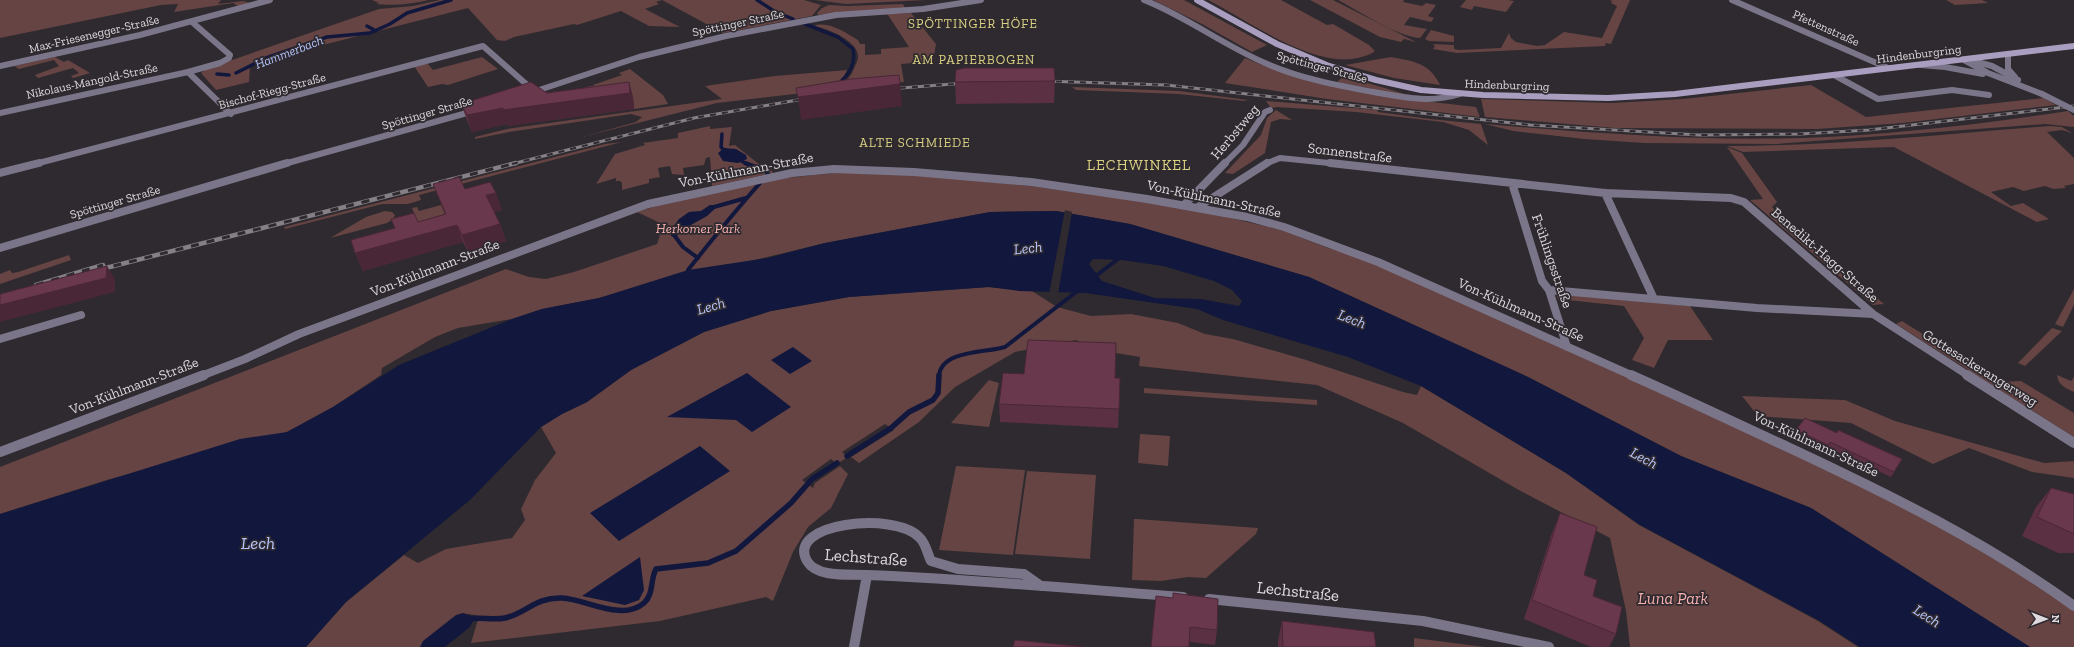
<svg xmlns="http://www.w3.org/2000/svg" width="2074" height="647" viewBox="0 0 2074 647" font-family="'Zilla Slab',serif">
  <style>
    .green { fill: #654443 }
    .water { fill: #12173d; fill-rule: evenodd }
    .pier { fill: #2f2a2f }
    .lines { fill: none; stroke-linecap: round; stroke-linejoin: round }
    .stream-far2 { stroke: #12173d; stroke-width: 3.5 }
    .stream-far1 { stroke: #12173d; stroke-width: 4 }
    .stream { stroke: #12173d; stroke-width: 5.5 }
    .canal { fill: #12173d; fill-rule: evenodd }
    .minor-far2 { stroke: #7b758a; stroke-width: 6 }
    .minor-far1 { stroke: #7b758a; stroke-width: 8 }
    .minor { stroke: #7b758a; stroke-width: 10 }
    .tertiary { stroke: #7b758a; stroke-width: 6 }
    .secondary { stroke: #a99ebf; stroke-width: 6 }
    .rail-far1-casing { stroke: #858085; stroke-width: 3 }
    .rail-casing { stroke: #858085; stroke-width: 4.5 }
    .rail-far1 { stroke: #2f2a2f; stroke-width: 2; stroke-dasharray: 6; stroke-linecap: butt }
    .rail { stroke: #2f2a2f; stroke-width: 3; stroke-dasharray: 8; stroke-linecap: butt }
    .tertiary-bridge { stroke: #7b758a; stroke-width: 6 }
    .wall { fill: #5a3042 }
    .shaded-wall { fill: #4a2736 }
    .building { fill: #69384d; stroke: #4a2736 }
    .labels { text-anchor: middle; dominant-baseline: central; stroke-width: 3.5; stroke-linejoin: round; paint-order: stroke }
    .far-street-label { font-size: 12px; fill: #ddd9dd; stroke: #2f2a2f }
    .far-neighbourhood-label { font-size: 13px; letter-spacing: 1px; fill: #dbd284; stroke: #2f2a2f }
    .far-water-label { font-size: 13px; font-style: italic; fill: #b5c4fd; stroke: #2f2a2f }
    .street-label { font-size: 14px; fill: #ddd9dd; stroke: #2f2a2f }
    .park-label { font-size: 14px; font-style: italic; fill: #f6b0ae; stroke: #2f2a2f }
    .neighbourhood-label { font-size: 15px; letter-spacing: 1px; fill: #dbd284; stroke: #2f2a2f }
    .water-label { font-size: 15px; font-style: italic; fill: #b5c4fd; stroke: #2f2a2f }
    .near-street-label { font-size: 17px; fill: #ddd9dd; stroke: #2f2a2f }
    .near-park-label { font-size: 17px; font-style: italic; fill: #f6b0ae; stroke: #2f2a2f }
    .near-water-label { font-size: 18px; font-style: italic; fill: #b5c4fd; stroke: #2f2a2f }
  </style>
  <rect width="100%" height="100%" fill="#2f2a2f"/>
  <path class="green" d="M0,0H221L218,4L243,1L250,3L238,6L233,3L174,12L178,4L161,5L0,38Z
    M372,0H429C412,4 393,6 376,4L379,3Z
    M440,0H804L821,5L812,16L723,33L662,0L656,2L659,4L645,9L680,27L649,26L621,11L577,25L574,24L514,37L505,41L497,40L468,8L272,58L250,67L249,82L216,90L201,73L206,69L379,9L413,6Z
    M815,0H926L846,4Z
    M1153,0H1184L1267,45L1252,52L1202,24Z
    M1208,0H1281L1327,25L1333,24L1369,45L1375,51C1371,55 1364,56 1358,58C1312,68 1249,21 1208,0Z
    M1310,0H1333L1416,42L1404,39L1401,42L1380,37Z
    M1338,0H1404L1403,2L1422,6L1426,3L1436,5L1428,16L1434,18L1431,22L1410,17L1404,25L1427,29L1420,38C1398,37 1359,11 1338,0Z
    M1466,0H1508L1514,1L1506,12L1474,6L1472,10L1460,7Z
    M1610,0H1630L1611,44L1606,43L1605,46L1457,53L1433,49L1435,46L1433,44L1454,45V49L1459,50L1501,48L1509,33L1511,38L1516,42L1537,46L1545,45L1564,32L1602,38L1617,6L1611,3L1612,1Z
    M1946,0H1982L1988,3L1955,5Z
    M903,4L905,8L818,15L817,13L822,8L829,5L847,6Z
    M911,13L936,44L933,61L901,64L904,82L840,85C848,80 852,75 855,66C856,64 858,60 858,57C859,41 826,28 814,26C828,20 846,33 858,40L860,44H865V55L881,54V49L909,47L888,15L886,14Z
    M1431,30L1454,36V42L1429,41L1425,39Z
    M55,57L64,62L68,60L90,73L73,78L71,76L79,73L73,68L38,78L35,75L59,66L54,60L19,69L14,66Z
    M482,57L498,69L448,85L442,84L428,87L414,66L427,63L433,70Z
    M1391,57C1413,61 1430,63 1440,85L1394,78L1345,65Z
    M1245,58C1318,90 1398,98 1476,107L1480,117L1327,99L1225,83Z
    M630,69L663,95L668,104L634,109L633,98L524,108L590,86H594L593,85L622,75L619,73Z
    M847,70L843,79L829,90L717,103L582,137L636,122L642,117L631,114L509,132L475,139V137L507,129L722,99L705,86L775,76Z
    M1344,76L1405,94L1441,99L1398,94L1337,82Z
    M1811,85L1866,117L2043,98L2056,105L1903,123L1817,129L1615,128L1485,117L1481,99L1612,103L1683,99Z
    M1072,87L1179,91L1248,100L1244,101L1179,94L1076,90Z
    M1266,101L1377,110L1378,112L1430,119L1481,124L1488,145L1469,130L1443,122L1356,112L1277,107L1271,108Z
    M1276,110L1292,120L1280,119L1271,122L1265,153L1233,174L1225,173L1261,135L1267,118Z
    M2068,111L2074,116V127L2045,124L1776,144L1644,143L1584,139L1513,131L1485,124C1591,133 1697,141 1803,138C1892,135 1980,124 2068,111Z
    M710,126V129L732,127L729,146L735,145L760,165L770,168L773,173L712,186L710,157L706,158L704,165L683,168L684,175L672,174L670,166L658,168L660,177L649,179V183L622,190V183L620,181H616V178L596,184L615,154L645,145L643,143L678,138V133Z
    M2050,126L2062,127L2072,133L2062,130L2047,132L2074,158V184L2064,186L2066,188L2053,189L2045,186L2024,191L2013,187L1991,192L2011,206L2023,203L2049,219L2037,222L1894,147L1743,152L1727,146C1835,146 1942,134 2050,126Z
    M622,142L419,195L421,200L408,204H382L285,229L284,227L605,144Z
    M1727,147L1742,153L1777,202L1772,207L1792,228L1884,304L1873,305L1750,200L1763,199Z
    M856,172H881L1030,186L1144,202L1222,216L1281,230L1328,248L1371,261L1661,391L1871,489L1994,556L2074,610V647H2030L1811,508L1681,456L1528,377L1309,277L1130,224L1056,211L990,212L825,243L599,298L542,309L512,319L458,328L435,337L382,368L381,375L333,407L287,432L110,479L0,514V467L506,269L529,277L546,279L574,272L657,244L661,232L658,222L637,212C707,190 782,175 856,172Z
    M441,205L448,222L421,230L412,208L417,207L419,211Z
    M385,211L392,212L395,215L393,219L387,223L330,238L366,217Z
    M69,255L71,260L0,284V274L10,270L12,273L18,272Z
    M989,287L1032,291L1057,307L1091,316L1131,314L1178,323L1205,334L1233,339L1303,359L1403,392L1417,395L1421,386L1566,473L1639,525L1818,621L1858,647H1630L1626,611L1610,538L1517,489L1403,423L1317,385L1139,366L1140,357L1098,350L1076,340L1015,352L955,387L919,422L859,463L851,457L894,430L885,424L842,452L848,457L837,464L831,459L802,480L813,488L815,483L840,466L848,474L831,508L808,527L793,552L773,601L766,597L660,621L471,643L479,616L469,614L428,647H306L346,602L404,555L418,563L446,549L512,538L525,520L521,509L535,480L556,453L541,427L562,414L587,402L631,370L704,332L771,311L849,297Z
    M2074,289V305L2063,327L2055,324Z
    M1556,294L1690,306L1713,340H1668L1654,368L1632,360L1644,338L1624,306L1558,299Z
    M1902,321L1999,382L2021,381L2074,413V437L1896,324Z
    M2052,328L2062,331L2025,366L2018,363Z
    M2057,375L2071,381L2074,377V392C2065,388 2058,385 2057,375Z
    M989,380L999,383L989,427L951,423Z
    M1144,388L1317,400V405L1144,393Z
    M1742,396L1845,400L1895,421L2044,463L2074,461V478L2032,472L1969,448L1933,464L1851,423L1758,416Z
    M1140,434L1170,436L1168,466L1138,463Z
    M956,466L1025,470L1013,555L939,550Z
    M1027,471L1096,475L1090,559L1015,554Z
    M1134,519H1137L1258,528L1256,534L1206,578L1188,577L1161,581L1132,580Z
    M1414,638L1485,647H1414Z"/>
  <path class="water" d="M724,148L736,149L746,155L747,159L738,163L723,161L718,153Z
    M710,205H719L707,216L682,230L674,237L671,236V233L676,228L673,227L679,219L689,212L701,211Z
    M1056,211L1130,224L1309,277L1528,377L1681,456L1811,508L2030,647H1860L1818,620L1640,525L1566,473L1421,386L1348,357L1223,320L1197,309L1085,293L1019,291L989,287L849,297L771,311L704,332L631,370L587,402L562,414L541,427L470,500L346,602L306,647H0V514L240,439L287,432L333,407L399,365L512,319L542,309L599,298L688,270L767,258L825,243L990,212ZM1093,259L1122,260L1163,266L1214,281L1232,290L1242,301L1239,306L1201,299L1155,298L1102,281L1089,264Z
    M793,347L812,361L790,374L771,360Z
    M747,373L791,407L752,432L736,420L667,417Z
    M700,446L730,471L619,541L590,513Z
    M640,557L644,590L639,600L625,605L582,596Z"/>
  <path class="pier" d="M1065,210L1072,212L1058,294H1049Z"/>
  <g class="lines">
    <path class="stream-far2" d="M757,0L774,11L793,19
      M805,24L838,37L853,49C856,63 849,75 838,84
      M367,26L376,31
      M236,73L266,58L327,37L370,33L390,24L407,13L451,0
      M217,74L229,75
      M722,134L721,147L726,152
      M738,159L747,164"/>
    <path class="stream-far1" d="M714,207L746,198
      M677,233L674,235L683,247L698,258
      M688,275V270C714,237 740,205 768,174L765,170L745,163
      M1093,278L1122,256
      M939,376C941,350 985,353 1005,347L1080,289"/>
    <path class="stream" d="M847,456L891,428L909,412L933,400L938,393L939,375
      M463,621C476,615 491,621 505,618C527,613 535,597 562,598C586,599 622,622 644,603C654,594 650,580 656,569L708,563L736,551L791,503L812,479L837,463"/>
    <path class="canal" d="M463,613L470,615L473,621L470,627L445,647H420L423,641L456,615Z"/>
    <path class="minor-far2" d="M1144,0C1187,17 1223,45 1265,63C1301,79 1341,86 1379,93C1407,98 1432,103 1460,94
      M1732,0L1888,68
      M192,22L230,55L229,58L220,63L188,72L231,114
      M0,66L140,35L270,0
      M1834,75L1878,99L1952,90L1989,95
      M533,92L639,57L726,36L836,15L923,9L981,0
      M0,113L188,72
      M35,164L483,46L534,91
      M284,164L474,111
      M1224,164L1243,145L1265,112L1270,110
      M1265,164L1280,158L1339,164"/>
    <path class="minor-far1" d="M1330,163L1605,193L1731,198L1744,202L1873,314L1757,308L1549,290
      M0,173L39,163
      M1512,183L1542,281L1549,290L1567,347
      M1605,193L1654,299
      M1184,205L1225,163
      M1198,207L1267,163
      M0,248L287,163
      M1873,314L1969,376
      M0,339L81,315
      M201,376L245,359L299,334L648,204L792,173L834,169L914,172L1031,182L1147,199L1247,217L1284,227L1378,262L1633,376"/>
    <path class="minor" d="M1631,375C1685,399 1738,424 1792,449C1890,495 1986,542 2074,606
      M1967,375L2074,443
      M0,452L204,375
      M1041,586L1024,574L958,569L931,561C927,553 926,543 919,537C894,511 785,523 807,561C817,578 849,574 866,575C972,579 1077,589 1183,597
      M1209,599L1423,621L1549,647
      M854,647L867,575"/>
    <path class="tertiary" d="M2008,55V69L2015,77
      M1964,60L1988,73L2042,94
      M1970,60L1992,66L2018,80
      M1921,65L1945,67L1983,74"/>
    <path class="secondary" d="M1197,0L1277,44L1329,66L1376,80L1421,90L1483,95L1608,98L1675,94L2074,46"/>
    <g class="rail-far1-casing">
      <path id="rail-far1" d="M1044,81L1166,85L1530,125L1699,135L1800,134L1869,130L2074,106
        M888,89L966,83
        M512,164L694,118L809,98"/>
    </g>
    <g class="rail-casing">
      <path id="rail" d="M98,270L516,163
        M36,285L103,265"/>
    </g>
    <use href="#rail-far1" class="rail-far1"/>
    <use href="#rail" class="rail"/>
    <path class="tertiary-bridge" d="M2042,94L2074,110"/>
  </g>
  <path class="wall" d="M1055,81L1054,103L956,104L955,82Z
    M629,82L633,97L634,109L508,126L507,124L472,132L467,120L461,104Z
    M433,184L496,193L502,210L494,212L500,224L506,241L468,252L463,242L363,271L355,253L418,222L445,214Z
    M1115,378L1119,409L1118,428L1000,422L999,404Z
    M1796,430L1837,433L1902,459L1891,477L1827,447L1825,450L1794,435Z
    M2051,488L2074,494V553H2058L2022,536L2036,507Z
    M1560,513L1593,596L1616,634L1609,647H1591L1524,619L1552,533Z
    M1156,596L1217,630L1215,645L1190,642Z
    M1282,621L1376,647H1278V641Z"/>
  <path class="shaded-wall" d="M629,82L633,97L634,109L508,126L507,124L472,132L467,115Z
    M900,84L902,106L801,120L798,97Z
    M496,193L502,210L492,212L486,195Z
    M500,224L506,241L468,252L462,235Z
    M457,225L463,242L363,271L355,253Z
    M107,266L115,279V292L0,322V305Z"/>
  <path class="building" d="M964,68H1054L1055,81L955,82L956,70Z
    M899,75L900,84L798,97L796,88L851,79Z
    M531,82L547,93L629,82L630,93L503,110V108L467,115L461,104Z
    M459,177L465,189L490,182L496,193L486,195L500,224L462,235L457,225L355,253L351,240L395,228L391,219L414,213L418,222L446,214L433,184Z
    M107,266L106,278L0,305V294Z
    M1028,340L1116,343L1115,378H1120L1119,409L999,404L1003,373L1024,374Z
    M1805,418L1837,433L1838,430L1902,459L1894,472L1830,442L1828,445L1796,430Z
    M2051,488L2074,494V534L2037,517Z
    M1560,513L1597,527L1584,575L1597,580L1593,596L1622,607L1616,634L1532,600Z
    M1173,593L1218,599L1217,630L1190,627L1189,647H1151L1156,596L1173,598Z
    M1282,621L1374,632L1376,647H1283Z
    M1015,640L1086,647H1013Z"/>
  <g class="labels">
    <g class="far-street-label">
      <text transform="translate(738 23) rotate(-12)">Spöttinger Straße</text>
      <text transform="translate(1826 28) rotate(24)">Pfettenstraße</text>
      <text transform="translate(94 34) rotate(-13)">Max-Friesenegger-Straße</text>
      <text transform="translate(1919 54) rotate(-7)">Hindenburgring</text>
      <text transform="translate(1322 67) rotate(15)">Spöttinger Straße</text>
      <text transform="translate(92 81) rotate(-12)">Nikolaus-Mangold-Straße</text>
      <text transform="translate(1507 85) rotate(2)">Hindenburgring</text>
      <text transform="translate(272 91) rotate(-15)">Bischof-Riegg-Straße</text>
      <text transform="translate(427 113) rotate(-16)">Spöttinger Straße</text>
      <text transform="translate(115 202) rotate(-16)">Spöttinger Straße</text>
    </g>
    <g class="far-neighbourhood-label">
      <text x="973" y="23">SPÖTTINGER HÖFE</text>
      <text x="974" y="59">AM PAPIERBOGEN</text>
      <text x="915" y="142">ALTE SCHMIEDE</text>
    </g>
    <g class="far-water-label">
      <text transform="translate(289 52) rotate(-21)">Hammerbach</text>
    </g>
    <g class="street-label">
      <text transform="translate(1235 132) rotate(-50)">Herbstweg</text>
      <text transform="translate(1350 153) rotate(7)">Sonnenstraße</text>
      <text transform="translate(746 170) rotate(-11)">Von-Kühlmann-Straße</text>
      <text transform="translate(1214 199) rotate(12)">Von-Kühlmann-Straße</text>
      <text transform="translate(1825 255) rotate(41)">Benedikt-Hagg-Straße</text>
      <text transform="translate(1552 261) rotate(71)">Frühlingsstraße</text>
      <text transform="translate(435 268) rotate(-21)">Von-Kühlmann-Straße</text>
      <text transform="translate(1521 310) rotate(24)">Von-Kühlmann-Straße</text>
      <text transform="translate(1980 368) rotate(32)">Gottesackerangerweg</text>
      <text transform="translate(134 386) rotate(-21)">Von-Kühlmann-Straße</text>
      <text transform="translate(1816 444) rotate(25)">Von-Kühlmann-Straße</text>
    </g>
    <g class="park-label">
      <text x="698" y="228">Herkomer Park</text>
    </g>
    <g class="neighbourhood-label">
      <text x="1139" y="165">LECHWINKEL</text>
    </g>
    <g class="water-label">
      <text transform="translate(1028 248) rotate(-6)">Lech</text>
      <text transform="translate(711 306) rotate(-16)">Lech</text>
      <text transform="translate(1352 319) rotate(21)">Lech</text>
      <text transform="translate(1644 458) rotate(28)">Lech</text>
      <text transform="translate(1927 616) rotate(33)">Lech</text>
    </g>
    <g class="near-street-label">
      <text transform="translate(866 557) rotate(4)">Lechstraße</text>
      <text transform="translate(1298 591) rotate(6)">Lechstraße</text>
    </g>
    <g class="near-park-label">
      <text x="1673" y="598">Luna Park</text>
    </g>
    <g class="near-water-label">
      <text x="258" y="543">Lech</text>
    </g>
  </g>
  <g transform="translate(2046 619) rotate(90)" stroke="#2f2a2f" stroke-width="3" paint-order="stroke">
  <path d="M0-3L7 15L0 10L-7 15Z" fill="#ddd9dd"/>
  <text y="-6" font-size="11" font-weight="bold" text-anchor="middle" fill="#ddd9dd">N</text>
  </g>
</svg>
